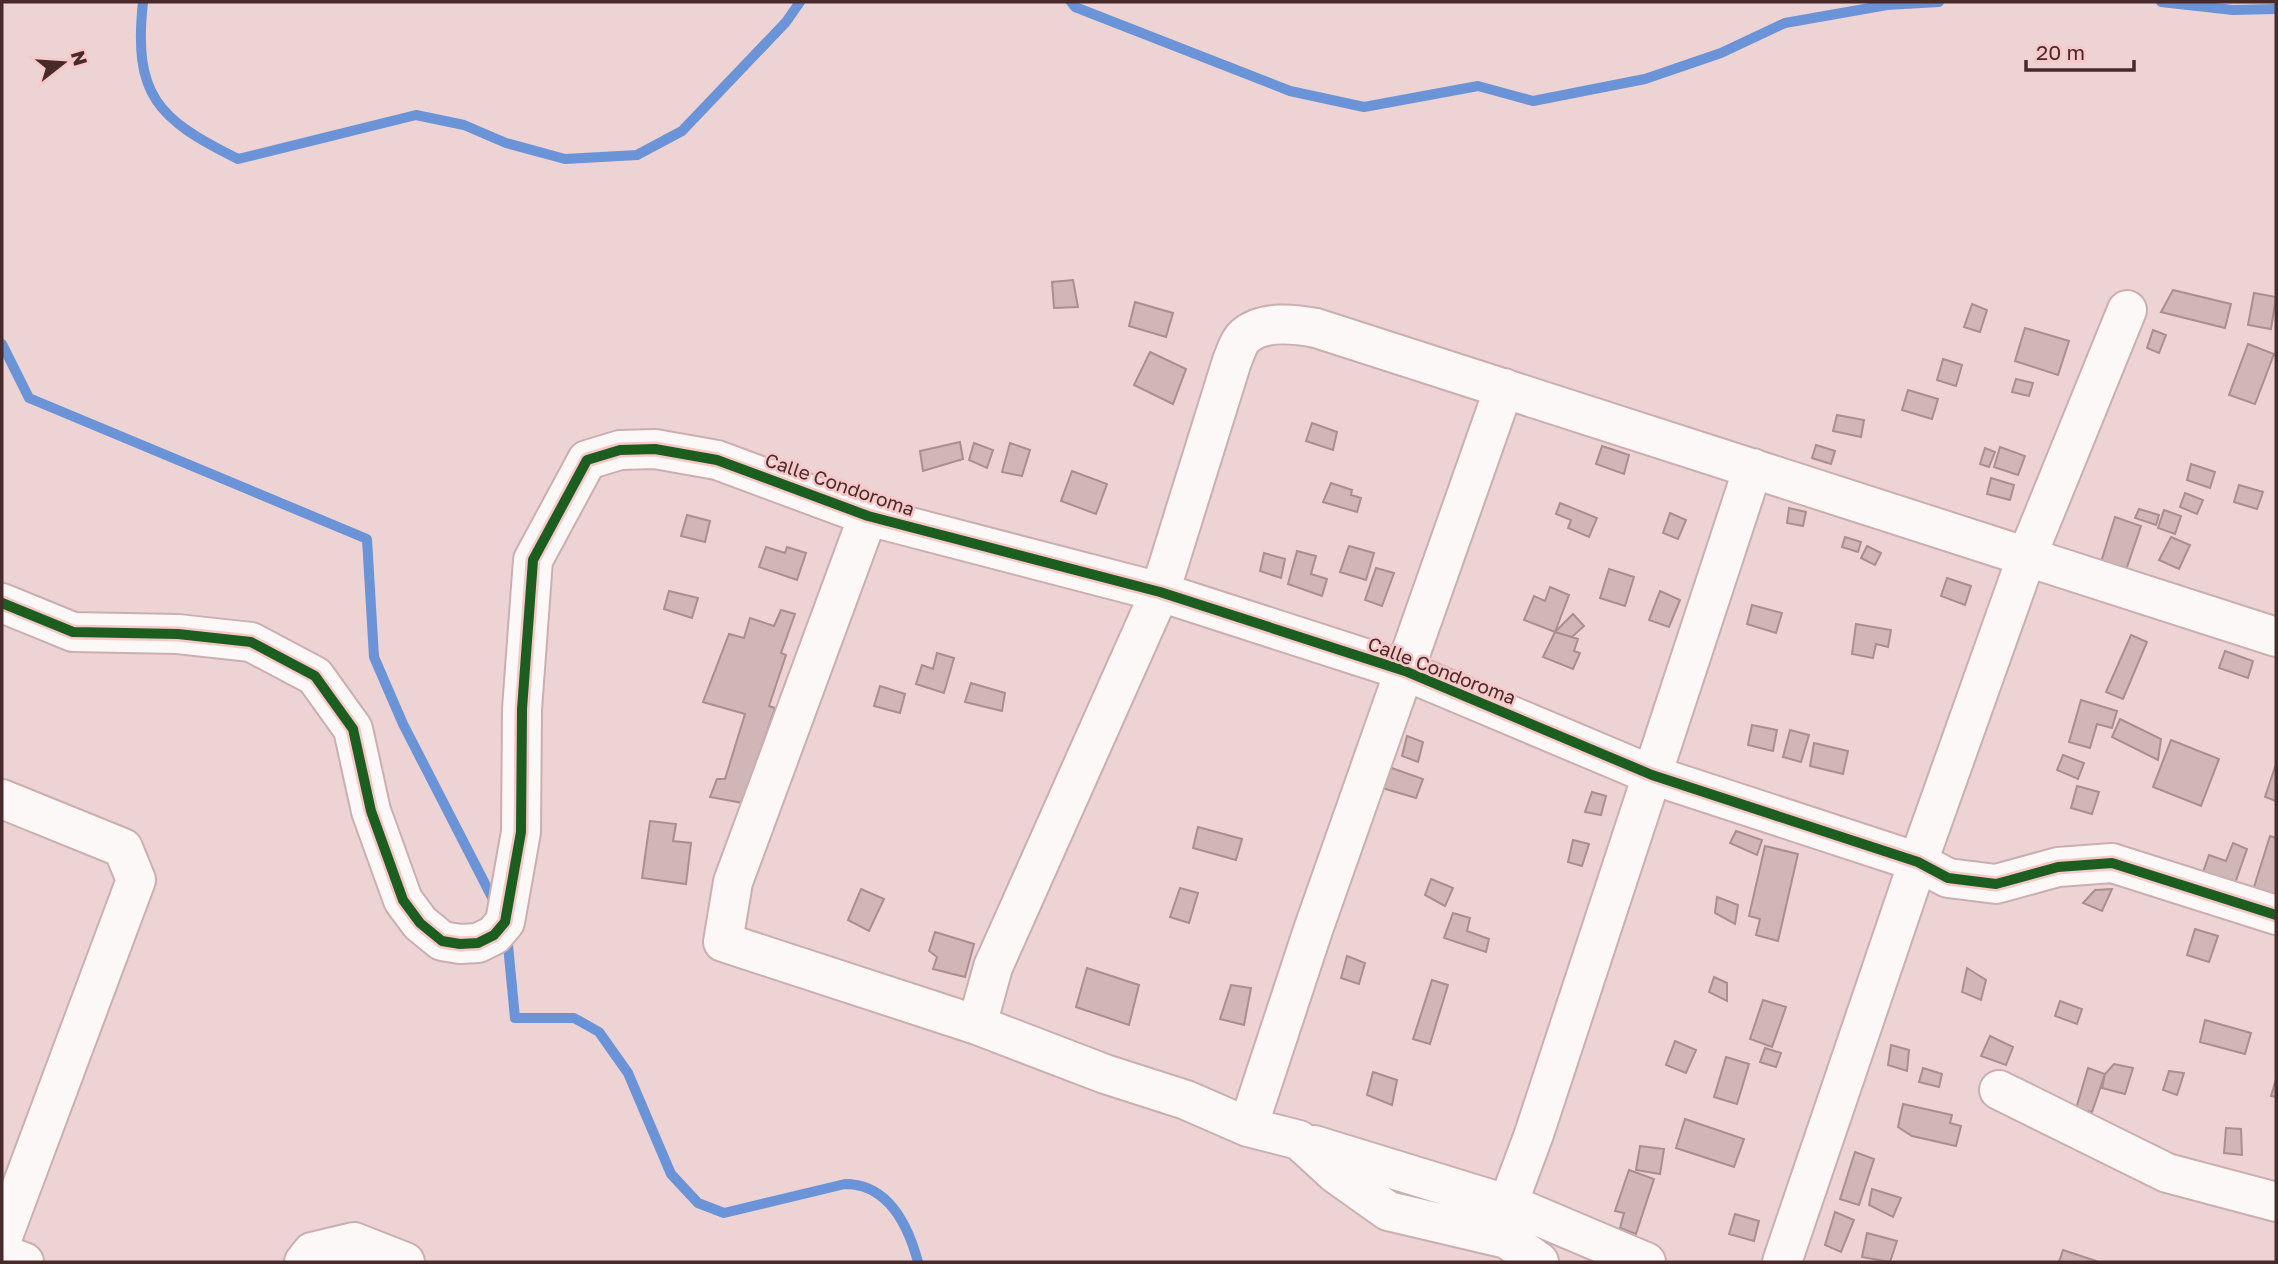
<svg xmlns="http://www.w3.org/2000/svg" width="2278" height="1264" viewBox="0 0 2278 1264" font-family="'Golos Text',sans-serif">
  <style>
    .lines { fill: none; stroke-linecap: round; stroke-linejoin: round }
    .stream { stroke: #6b93d7; stroke-width: 10 }
    .building { fill: #d0b6b6; stroke: #a88f90; stroke-width: 2 }
    .street-casing { stroke: #cbafb0; stroke-width: 42 }
    .street { stroke: #fcf8f8; stroke-width: 38 }
    .cycleway-casing { stroke: #f8c8c8; stroke-width: 15 }
    .cycleway { stroke: #1b5e20; stroke-width: 10 }
    .labels { text-anchor: middle; dominant-baseline: central; stroke-width: 5; stroke-linejoin: round; paint-order: stroke }
    .street-label { font-size: 19px; fill: #482a2b; stroke: #f8c8c8 }
  </style>
  <rect width="100%" height="100%" fill="#edd3d3"/>
  <g class="lines">
    <path class="stream" d="M143,2C133,95 157,119 238,159L416,115L464,125L506,143L565,159L637,155L682,131L786,22L800,2
      M1071,2L1075,7L1290,91L1364,107L1478,86L1533,101L1645,79L1721,53L1785,23L1887,5L1939,2
      M2161,2L2233,10L2276,9
      M2,344L29,398L367,539L374,657L403,724L497,907
      M507,935L515,1018H574L599,1032L628,1073L671,1174L698,1203L724,1213L845,1184C888,1184 908,1225 918,1262"/>
  </g>
  <path class="building" d="M1073,280L1078,307L1054,308L1052,282Z
    M2173,290L2231,304L2225,328L2161,312Z
    M2254,293L2276,297L2271,329L2248,325Z
    M1135,302L1173,313L1166,337L1129,326Z
    M1972,304L1987,310L1980,332L1964,327Z
    M2025,328L2069,341L2058,375L2015,361Z
    M2153,330L2166,335L2159,353L2147,348Z
    M2248,344L2274,354L2255,404L2229,395Z
    M1150,352L1186,369L1173,404L1134,385Z
    M1943,359L1962,365L1956,386L1937,380Z
    M2016,379L2033,383L2029,396L2012,392Z
    M1908,390L1938,399L1932,419L1902,410Z
    M1837,415L1864,420L1861,437L1833,431Z
    M1312,423L1337,432L1333,450L1306,441Z
    M960,442L963,459L923,471L920,451Z
    M974,443L993,450L987,468L969,460Z
    M1010,443L1030,450L1022,476L1002,472Z
    M1816,445L1835,451L1831,464L1812,458Z
    M1602,446L1629,455L1624,474L1596,464Z
    M2000,447L2025,456L2018,475L1994,467Z
    M1985,448L1995,452L1989,467L1980,464Z
    M2191,464L2215,472L2210,488L2187,480Z
    M1072,471L1107,484L1096,514L1061,501Z
    M1991,478L2014,485L2010,500L1987,494Z
    M1331,483L1352,490L1351,495L1361,498L1357,512L1323,502Z
    M2239,485L2263,492L2257,509L2234,502Z
    M2185,493L2203,500L2197,514L2180,507Z
    M1560,503L1597,518L1589,537L1568,528L1571,520L1556,514Z
    M1789,508L1806,512L1803,526L1787,523Z
    M2139,509L2159,515L2156,525L2135,518Z
    M2164,510L2181,516L2175,534L2158,528Z
    M1670,513L1686,520L1678,539L1663,533Z
    M687,515L710,521L705,542L681,536Z
    M2115,517L2141,526L2126,570L2101,562Z
    M1845,537L1861,542L1858,552L1842,547Z
    M2171,537L2190,545L2179,569L2159,560Z
    M1349,546L1374,553L1366,580L1340,572Z
    M1867,546L1881,553L1875,565L1861,558Z
    M766,547L785,553L787,547L806,553L797,580L759,567Z
    M1297,551L1316,556L1311,574L1327,579L1322,596L1288,584Z
    M1264,553L1285,559L1281,578L1260,571Z
    M1376,568L1394,573L1382,606L1365,600Z
    M1609,569L1634,577L1625,606L1600,598Z
    M1947,578L1971,586L1965,605L1941,596Z
    M1550,587L1569,595L1555,632L1524,620L1534,596L1545,601Z
    M669,591L698,598L692,618L664,609Z
    M1660,591L1680,600L1669,627L1649,620Z
    M1752,605L1782,613L1776,633L1747,624Z
    M781,610L795,614L781,653L786,655L769,706L775,708L743,803L710,797L717,779H725L745,714L703,702L729,634L744,638L750,618L774,626Z
    M1573,614L1584,626L1572,637L1555,632Z
    M1856,624L1891,630L1888,647L1876,644L1873,658L1852,654Z
    M1555,632L1578,639L1574,651L1580,653L1573,669L1543,657Z
    M2131,635L2147,642L2123,699L2106,692Z
    M2225,651L2253,661L2248,678L2219,668Z
    M937,653L954,658L944,693L916,684L922,665L933,669Z
    M971,683L1005,693L1002,711L965,702Z
    M880,686L905,694L900,713L874,706Z
    M2081,700L2117,711L2112,728L2097,724L2090,748L2069,742Z
    M2120,719L2161,739L2158,760L2112,737Z
    M1752,725L1777,730L1773,751L1748,745Z
    M1790,730L1809,735L1801,762L1783,757Z
    M1407,736L1423,742L1418,762L1402,756Z
    M2171,740L2219,759L2201,806L2153,787Z
    M1814,743L1848,751L1843,774L1810,766Z
    M2063,755L2084,763L2078,779L2057,770Z
    M2276,764V801L2265,797Z
    M1386,766L1423,779L1416,798L1379,787Z
    M2077,786L2099,792L2092,814L2071,808Z
    M1592,792L1606,796L1601,815L1585,812Z
    M650,821L676,824L673,841L691,843L686,884L642,878Z
    M1198,827L1242,839L1236,860L1193,848Z
    M1736,831L1762,840L1757,855L1730,843Z
    M2270,836L2276,838V897L2253,890Z
    M1573,840L1589,844L1582,866L1568,862Z
    M2233,843L2247,849L2234,886L2202,875L2209,855L2226,861Z
    M1765,846L1798,854L1778,941L1756,935L1760,919L1749,916Z
    M1431,879L1453,888L1445,906L1425,895Z
    M1180,888L1198,893L1189,923L1170,917Z
    M861,889L884,899L869,931L848,920Z
    M2112,889L2102,911L2083,903L2095,890Z
    M1717,897L1738,905L1735,924L1715,913Z
    M1453,913L1470,918L1467,931L1489,939L1486,952L1444,938Z
    M2195,929L2218,936L2209,962L2187,955Z
    M935,932L974,944L965,977L933,969L937,957L929,951Z
    M1347,956L1365,963L1359,984L1341,978Z
    M1087,968L1139,985L1129,1025L1076,1007Z
    M1967,968L1986,980L1981,1000L1962,992Z
    M1714,977L1727,983V1001L1709,992Z
    M1432,980L1448,985L1430,1044L1413,1039Z
    M1231,985L1251,988L1244,1025L1220,1019Z
    M1763,1000L1786,1007L1772,1047L1750,1039Z
    M2060,1001L2082,1009L2077,1024L2055,1016Z
    M2205,1020L2251,1033L2245,1054L2200,1042Z
    M1990,1036L2013,1047L2006,1065L1981,1056Z
    M1675,1041L1696,1050L1686,1073L1666,1065Z
    M1891,1045L1909,1050L1907,1071L1888,1065Z
    M1765,1048L1781,1053L1776,1067L1760,1062Z
    M1726,1057L1749,1064L1737,1104L1714,1097Z
    M2114,1064L2133,1068L2125,1094L2102,1088L2105,1074Z
    M1923,1068L1942,1074L1939,1087L1919,1082Z
    M2088,1068L2105,1074L2092,1112L2076,1109Z
    M2169,1071L2184,1073L2177,1095L2163,1090Z
    M1373,1072L1397,1080L1392,1105L1367,1095Z
    M2276,1079V1097L2271,1096Z
    M1903,1104L1952,1115L1950,1123L1961,1126L1956,1146L1912,1136L1898,1127Z
    M1685,1119L1744,1139L1734,1167L1676,1148Z
    M2226,1128L2241,1129L2242,1155L2224,1153Z
    M1640,1146L1664,1149L1660,1174L1636,1170Z
    M1855,1152L1874,1159L1859,1205L1840,1199Z
    M1629,1170L1654,1179L1636,1234L1620,1228L1624,1213L1615,1211Z
    M1872,1189L1901,1198L1893,1217L1869,1205Z
    M1835,1212L1854,1220L1841,1252L1825,1245Z
    M1735,1214L1759,1221L1754,1241L1729,1234Z
    M1867,1233L1897,1241L1890,1262L1862,1257Z
    M2063,1250L2099,1262H2059Z"/>
  <g class="lines">
    <g class="street-casing">
      <path id="street" d="M868,516L733,882L723,942L977,1025L1105,1074L1186,1100L1248,1127L1299,1140L1336,1174L1388,1211L1507,1239L1539,1262
        M2,603L73,632L178,634L251,642L315,676L353,729L371,811L403,900L420,923L442,941L460,944L478,943L494,935L505,922L521,832L522,709L533,560L587,460L620,450L655,449L717,460L868,516L1160,592L1405,671L1652,775L1918,862L1948,878L1996,884L2058,867L2112,863L2276,915
        M2,799L123,848L136,880L2,1239
        M977,1025L993,967L1160,592L1232,361C1235,354 1239,341 1245,336C1263,320 1295,324 1316,328L2276,637
        M1999,1090L2167,1173L2276,1202
        M1248,1127L1313,930L1504,388
        M1314,1145L1516,1207L1646,1262
        M1508,1204L1534,1134L1753,468
        M2,1254L24,1262
        M304,1262L312,1252L354,1242L405,1262
        M1782,1262L1918,862L2027,556L2127,310"/>
    </g>
    <use href="#street" class="street"/>
    <g class="cycleway-casing">
      <path id="cycleway" d="M2,603L73,632L178,634L251,642L315,676L353,729L371,811L403,900L420,923L442,941L460,944L478,943L494,935L505,922L521,832L522,709L533,560L587,460L620,450L655,449L717,460L868,516L1160,592L1405,671L1652,775L1918,862L1948,878L1996,884L2058,867L2112,863L2276,915"/>
    </g>
    <use href="#cycleway" class="cycleway"/>
  </g>
  <g class="labels">
    <g class="street-label">
      <text transform="translate(840 484) rotate(19)">Calle Condoroma</text>
      <text transform="translate(1442 670) rotate(21)">Calle Condoroma</text>
    </g>
  </g>
  <rect width="2278" height="1264" fill="none" stroke="#482a2b" stroke-width="7"/>
  <g transform="translate(63 63) rotate(73)" stroke="#f8c8c8" stroke-width="5" paint-order="stroke">
  <path d="M0-5L12 26L0 18L-12 26Z" fill="#482a2b"/>
  <text y="-10" font-size="19" font-weight="bold" text-anchor="middle" fill="#482a2b">N</text>
  </g>
  <path d="M2026 60v10h108v-10" fill="none" stroke="#482a2b" stroke-width="3.5"/>
  <text x="2036" y="60" font-size="21" fill="#482a2b" stroke="#f8c8c8" stroke-width="5" paint-order="stroke">20 m</text>
</svg>
